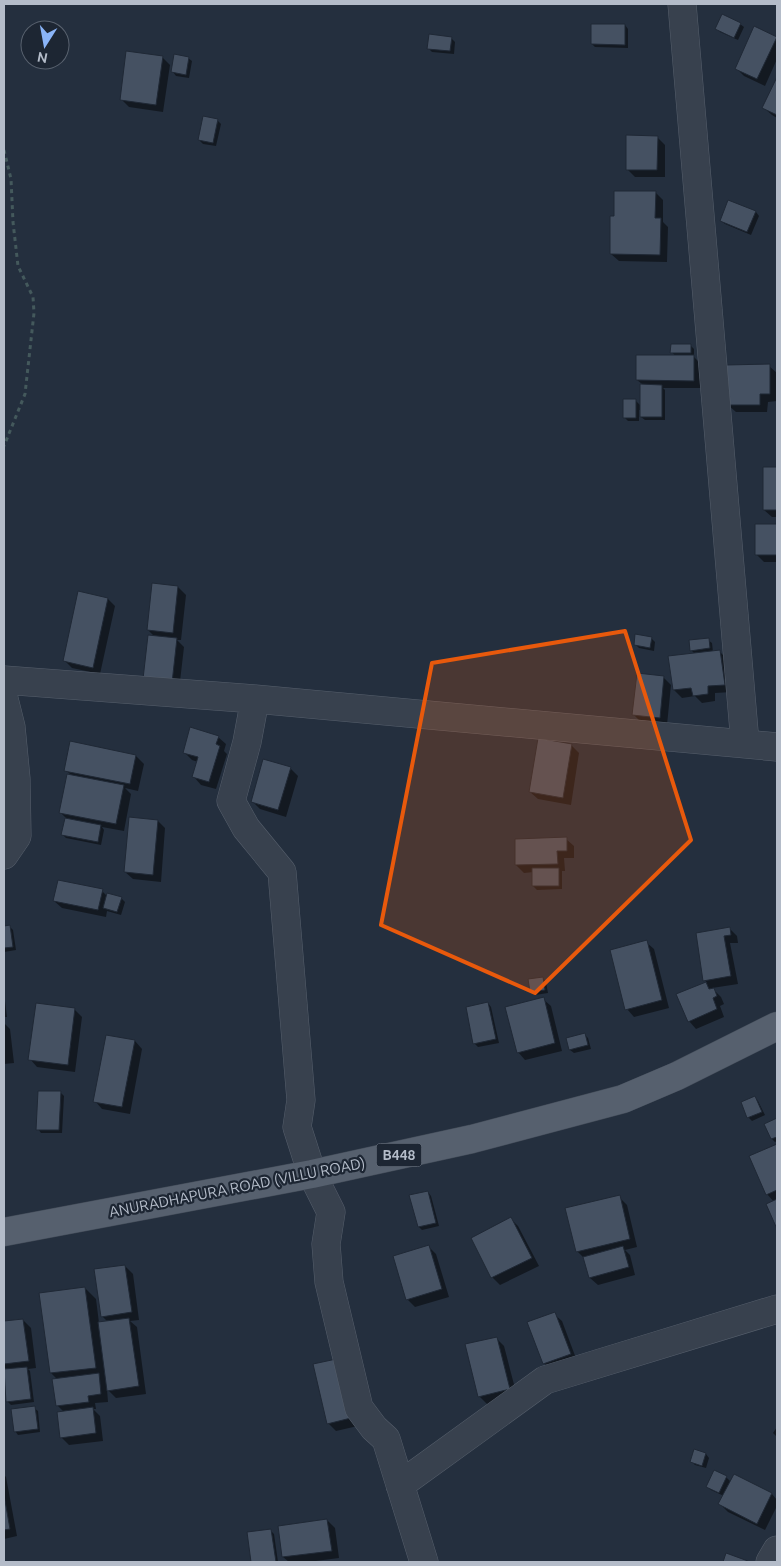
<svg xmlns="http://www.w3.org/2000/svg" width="781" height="1566" viewBox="0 0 781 1566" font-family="Ubuntu,sans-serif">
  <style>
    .shadow { fill: #0007 }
    .building { fill: #455162; stroke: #1f2835 }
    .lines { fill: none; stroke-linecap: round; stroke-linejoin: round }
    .street-casing { stroke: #565f6c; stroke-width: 29 }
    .primary-casing { stroke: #414a57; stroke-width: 29 }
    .path { stroke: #44595c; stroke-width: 3; stroke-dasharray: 4 4; stroke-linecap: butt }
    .street { stroke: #38414e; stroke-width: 28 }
    .primary { stroke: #56606e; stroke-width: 28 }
    .marked { fill: #e8590c; fill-opacity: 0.2; stroke: #e8590c; stroke-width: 4; stroke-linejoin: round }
    .labels { text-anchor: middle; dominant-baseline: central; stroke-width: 4.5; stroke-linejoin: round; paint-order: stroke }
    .shield { fill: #1d2633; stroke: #878f9c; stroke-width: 1 }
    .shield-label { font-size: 14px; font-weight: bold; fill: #b4bcc9 }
    .street-label { font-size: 15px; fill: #b4bcc9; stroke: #1d2633 }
  </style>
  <rect width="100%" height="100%" fill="#242f3e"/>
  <path class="shadow" d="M740,24L744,27L738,40L720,32L716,28Z
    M625,25L628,29V48L595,47L592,44Z
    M451,38L455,42L454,54L432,52L428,48Z
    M776,38L777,59L765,86L744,76L736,68Z
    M162,57L170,65L163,112L129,107L121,99Z
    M188,58L192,61L189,78L176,76L173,72Z
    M777,80V118L772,115L764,108Z
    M217,120L221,124L216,146L203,144L199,140Z
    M657,137L665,145V177H635L627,169Z
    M655,192L663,200V222L668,227L667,262L619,261L611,254L615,217Z
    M729,201L756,212L759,216L751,235L725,224L721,221Z
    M690,345L694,349V357L701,364V388H663L665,390V420H645L641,417V410H639V421H628L624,417L635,400L641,406L642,384L637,380L676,357L672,352Z
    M769,366L777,373V401L768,402L767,412H736L728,405Z
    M777,468V517H772L764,510V469Z
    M757,525L777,526V562H764L756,554Z
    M178,587L186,595L181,640H177L184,647L179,690L144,679L155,637L148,630Z
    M108,599L115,606L100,674L72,668L64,660Z
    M651,638L655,642L654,651L639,648L635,644Z
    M708,640L712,643L713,652H720L727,659L732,692L715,693V701L702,703L695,696L682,698L674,690L695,654L691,650Z
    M663,677L671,685L667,725L641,722L634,715Z
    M218,737L226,744L224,751L227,754L216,789L201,785L194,777L198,762L192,760L184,752Z
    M71,743L136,756L144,764L138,791L125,788L131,794L124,831L102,827L104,830L101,845L66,838L63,835L66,818L60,812L72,776L66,770Z
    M571,745L579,753L571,805L538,799L530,792Z
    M290,768L298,776L286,817L260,809L252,801Z
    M158,821L165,828L161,882L133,879L125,872Z
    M566,839L574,846V858H564L565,871H562V889L537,890L533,886L534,872L524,873L516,865Z
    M102,891L107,896L121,898L125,902L121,915L107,911L106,917L62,908L54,901Z
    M9,926L13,930L16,950L4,952V927Z
    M729,928L737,936L738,943H730L738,984L712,988L721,997L724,1004L720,1006L724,1017L696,1029L689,1021L678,994L707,983L705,980L697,934Z
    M646,942L654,949L669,1008L634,1017L627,1009Z
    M543,978L546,982L548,993L535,995L531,992Z
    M4,993L7,1017H4Z
    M543,999L551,1006L562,1051L525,1060L518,1052Z
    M488,1003L491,1007L499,1043L478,1047L474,1043Z
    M74,1009L82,1017L75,1072L37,1067L30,1059Z
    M4,1023L10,1029L14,1063L4,1064Z
    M585,1035L588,1038L591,1049L574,1053L570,1050Z
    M135,1041L142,1049L130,1114L102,1109L95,1101Z
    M60,1092L64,1096L62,1133H41L38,1129Z
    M755,1097L758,1101L765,1115L752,1121L748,1117Z
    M777,1120V1141L775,1142L772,1139L765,1125Z
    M777,1145V1226L768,1204L774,1202L767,1194L751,1156Z
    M428,1192L431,1196L439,1226L422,1230L419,1227Z
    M619,1197L627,1205L637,1247L625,1250L630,1255L635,1275L598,1285L590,1278L584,1258L577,1251Z
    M511,1219L518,1226L539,1266L500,1285L492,1277L472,1238Z
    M429,1247L436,1254L449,1297L415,1307L407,1299Z
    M125,1266L133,1274L139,1320L130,1321L137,1327L146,1394L116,1398L107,1389L108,1402L95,1403L96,1409H93L100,1416L103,1441L69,1445L61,1437L64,1412L57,1405L58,1380L51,1373L85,1288L96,1299L99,1323L108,1322L102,1316Z
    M554,1314L562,1321L577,1361L551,1371L544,1363Z
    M23,1320L31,1328L36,1368L28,1369L30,1371L34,1402L11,1405L7,1401L4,1376V1371L7,1370L4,1367V1323Z
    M496,1338L504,1346L517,1396L487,1404L479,1396Z
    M315,1365L362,1425L336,1431L328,1423Z
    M34,1408L38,1411L40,1432L18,1435L15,1431Z
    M777,1427V1437L773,1433Z
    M695,1451L706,1454L709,1458L706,1468L695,1465L692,1462Z
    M4,1475L6,1477L17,1536L4,1539Z
    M734,1476L772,1494L777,1500V1506L765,1530L728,1512L720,1504L724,1496L711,1490L708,1487L726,1477L731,1482Z
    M327,1520L335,1528L339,1558L308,1562H289L283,1557Z
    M271,1531L274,1534L278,1562H252L249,1533Z"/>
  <path class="building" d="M722,14L741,23L734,38L715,29Z
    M591,24H625V45L591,44Z
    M754,26L777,37L757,79L735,69Z
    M429,34L452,37L450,51L427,49Z
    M126,51L163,56L156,105L120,100Z
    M174,54L189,57L186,75L171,72Z
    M777,77V115L762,108Z
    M203,116L218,119L213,143L198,140Z
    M626,135L658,136L657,170H626Z
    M614,191H656L655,218H661L660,255L610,254V216H614Z
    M728,200L756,211L747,232L720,221Z
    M671,344H691V353H670Z
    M636,355H694V381L636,380Z
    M770,364V394H760V405H727L726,365Z
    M640,384L662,385V417H640Z
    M623,399H636V418H623Z
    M763,467H777V510H763Z
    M755,524H777V555H755Z
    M152,583L178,586L173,633L147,630Z
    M78,591L108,598L93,668L63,661Z
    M635,634L652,637L650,648L634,645Z
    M148,635L177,638L172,683L143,679Z
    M709,638L710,648L690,651L689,640Z
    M720,650L725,685L708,686V694L693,696L691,688L673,690L668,656Z
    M637,673L664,676L660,718L632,715Z
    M190,727L219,736L216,744L220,746L209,782L192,777L198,757L183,753Z
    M538,738L572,744L563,798L529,792Z
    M70,741L136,755L130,784L64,771Z
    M263,759L291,767L278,810L251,802Z
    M67,774L124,785L116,824L59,813Z
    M129,817L158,820L153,875L124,872Z
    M65,818L101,825L98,842L61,835Z
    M567,837V851H557L558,864L515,865V839Z
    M532,868H559V886H532Z
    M58,880L103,889L98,910L53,901Z
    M107,893L122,897L117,912L103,908Z
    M10,925L13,947L4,948V926Z
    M730,927L731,935L724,936L731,976L703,981L696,933Z
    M647,940L662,1000L625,1010L610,950Z
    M543,977L545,990L530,992L528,979Z
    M706,982L709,989L714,988L717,996L713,998L717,1009L688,1022L676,994Z
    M544,997L555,1043L517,1053L505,1007Z
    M488,1002L496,1039L473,1044L466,1007Z
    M36,1003L75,1008L68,1065L28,1060Z
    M585,1033L588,1045L569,1050L566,1038Z
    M106,1035L135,1040L122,1107L93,1102Z
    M38,1091H61L59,1130H36Z
    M755,1096L762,1112L747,1118L741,1102Z
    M777,1118V1137L771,1139L764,1124Z
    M777,1144V1190L766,1195L749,1156Z
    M428,1191L436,1223L418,1227L409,1195Z
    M620,1195L630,1239L576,1252L565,1208Z
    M777,1199V1229L766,1204Z
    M511,1217L532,1258L491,1278L471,1238Z
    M429,1245L442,1289L406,1300L393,1256Z
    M623,1246L629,1267L589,1278L583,1257Z
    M125,1265L132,1312L101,1317L94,1269Z
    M85,1287L96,1368L50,1373L39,1293Z
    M555,1312L571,1354L543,1364L527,1322Z
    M129,1318L139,1386L107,1391L98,1322Z
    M23,1319L29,1361L4,1364V1321Z
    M497,1337L510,1389L478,1397L465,1344Z
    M341,1358L355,1417L327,1424L313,1364Z
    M27,1367L31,1399L6,1402L4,1369Z
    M99,1373L101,1394L88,1396L89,1402L56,1406L52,1379Z
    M35,1406L38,1429L14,1432L11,1409Z
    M93,1407L96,1433L60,1438L57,1412Z
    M694,1449L706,1453L702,1466L690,1462Z
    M714,1470L727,1476L719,1493L706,1487Z
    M734,1474L772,1493L757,1524L718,1504Z
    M4,1495L10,1529L4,1530Z
    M327,1519L332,1551L282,1557L278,1526Z
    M271,1529L276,1562H251L247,1532Z
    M726,1553L748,1561L747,1562H723Z"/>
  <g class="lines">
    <g class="street-casing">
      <path id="street" d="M682,4L745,743
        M4,680L255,699L777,747
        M4,699L11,727L16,779L17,836L4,855
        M255,699L247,742L231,801L246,828L282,872L301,1100L297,1127L312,1174L331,1212L326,1244L329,1282L359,1408L374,1428L386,1439L424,1562
        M400,1485L545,1380L777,1309
        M770,1562L777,1550"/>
    </g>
    <g class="primary-casing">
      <path id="primary" d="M4,1232L312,1174L472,1139L623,1099L677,1076L777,1026"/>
    </g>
    <path class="path" d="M4,150L11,179L13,222L18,266L33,297L34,313L25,394L4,446"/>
    <use href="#street" class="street"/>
    <use href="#primary" class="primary"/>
  </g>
  <path class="marked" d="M625,631L691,840L535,993L381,925L432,663Z"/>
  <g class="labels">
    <rect class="shield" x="376.5" y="1143.5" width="45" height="23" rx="4"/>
    <g class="shield-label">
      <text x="399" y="1155">B448</text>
    </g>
    <g class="street-label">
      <text transform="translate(237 1187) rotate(-11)">ANURADHAPURA ROAD (VILLU ROAD)</text>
    </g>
  </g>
  <rect width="781" height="1566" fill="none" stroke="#b4bcc9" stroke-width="10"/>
  <g transform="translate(45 45) rotate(191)"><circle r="24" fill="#1d2633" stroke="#59626f"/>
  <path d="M0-4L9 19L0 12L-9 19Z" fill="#8ab4f8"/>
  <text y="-8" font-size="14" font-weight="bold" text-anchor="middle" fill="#b4bcc9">N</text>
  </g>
</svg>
